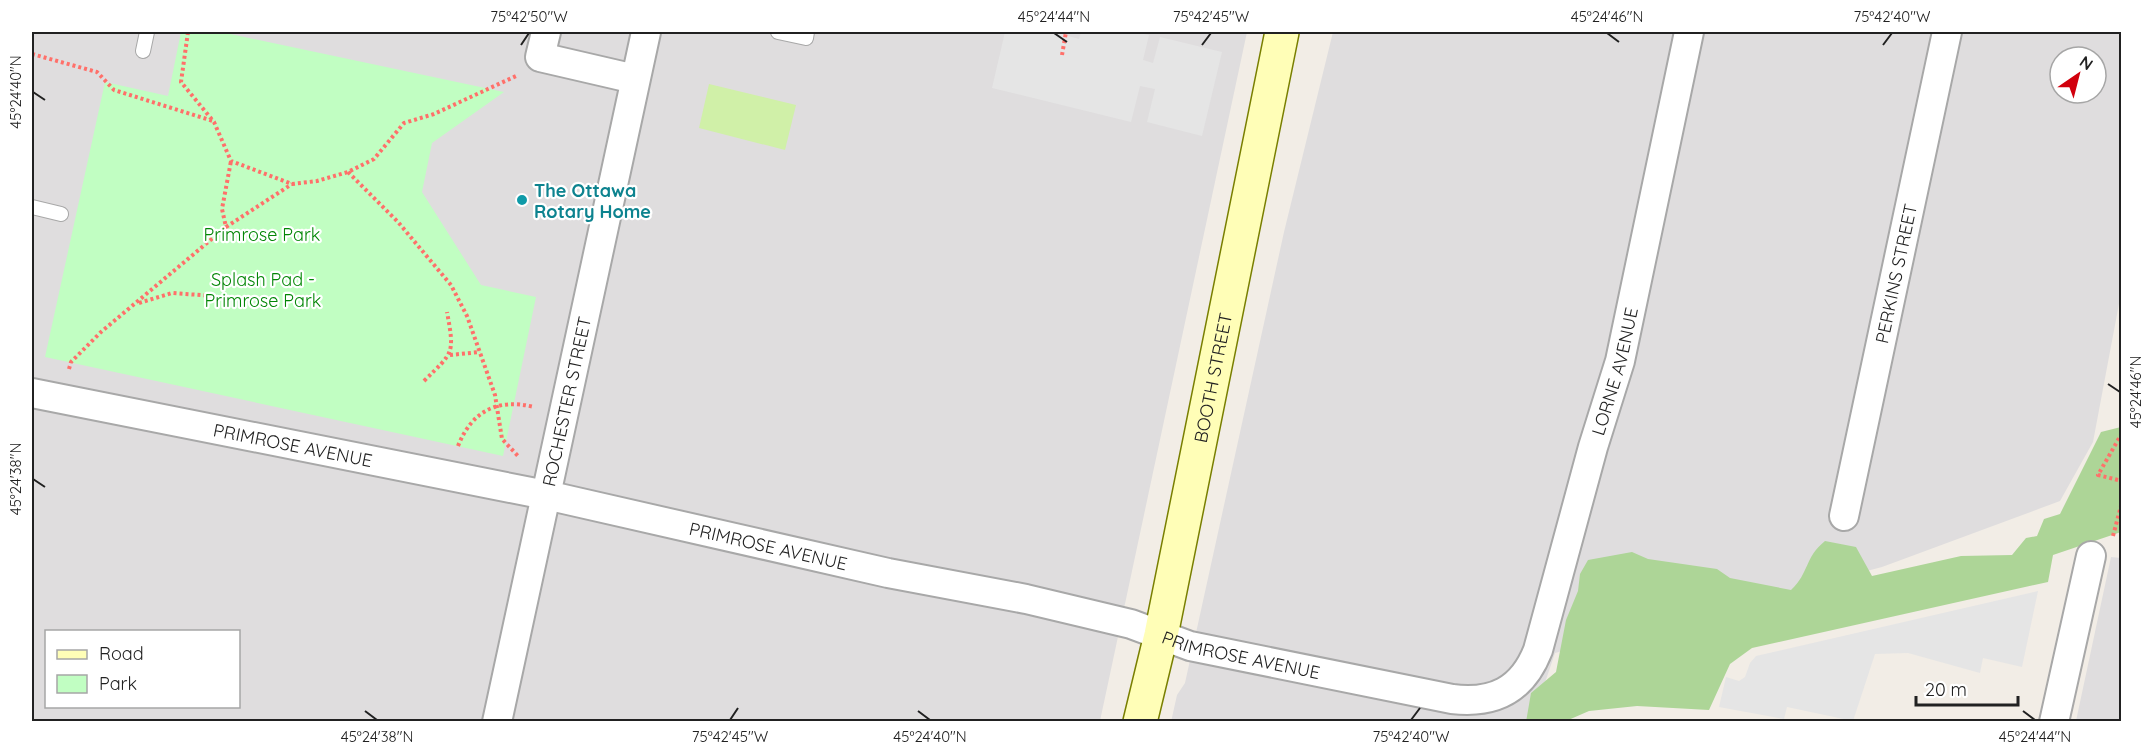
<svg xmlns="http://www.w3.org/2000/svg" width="2153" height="753" viewBox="0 0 2153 753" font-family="Quicksand,sans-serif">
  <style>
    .residential { fill: #dfddde; fill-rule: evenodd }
    .grass { fill: #d0f0a8 }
    .forest { fill: #add597 }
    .park { fill: #c1fec2 }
    .parking { fill: #e5e5e5 }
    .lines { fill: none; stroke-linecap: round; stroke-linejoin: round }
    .lane-casing { stroke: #a8a8a8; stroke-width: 16 }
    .street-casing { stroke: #a8a8a8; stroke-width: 32 }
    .secondary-casing { stroke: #797f00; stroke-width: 36 }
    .path { stroke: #ff706a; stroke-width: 4; stroke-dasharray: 3 3; stroke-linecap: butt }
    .lane { stroke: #fff; stroke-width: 14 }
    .street { stroke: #fff; stroke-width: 28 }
    .secondary { stroke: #fffeb7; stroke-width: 33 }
    .ticks { fill: none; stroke: #212121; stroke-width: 2 }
    .culture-dot { fill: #0f9aa8; stroke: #fff; stroke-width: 2 }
    .labels { text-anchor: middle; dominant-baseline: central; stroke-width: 4.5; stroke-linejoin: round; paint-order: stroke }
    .culture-label { font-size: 18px; font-weight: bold; fill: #0d838f; stroke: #fff; text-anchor: start }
    .park-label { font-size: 18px; fill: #028605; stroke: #fff }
    .street-label { font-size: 18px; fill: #212121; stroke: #fff }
    .neatline { fill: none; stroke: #212121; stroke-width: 2 }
    .ticks-label { font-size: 15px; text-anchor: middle; fill: #212121 }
  </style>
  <rect width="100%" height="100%" fill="#f2ede6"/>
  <path class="residential" d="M32,32H1247L1100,721H32ZM46,632H238V706H46Z
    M1333,32H2121V293L2093,442L2060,501L1882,567L1555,653L1532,721L1171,722L1177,695L1185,683L1284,232ZM2060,57H2096V93H2060Z
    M2111,557L2121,558V721H2076Z"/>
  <path class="grass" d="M709,84L796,105L785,150L699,128Z"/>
  <path class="forest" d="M2121,427V532L2053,555L2048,582L1752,648L1730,664L1709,710L1637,706L1589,711L1566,721L1526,722L1531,693L1556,672L1566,620L1578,591L1580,574L1588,560L1632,552L1648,559L1717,569L1730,578L1791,590C1810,572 1804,558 1825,541L1856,547L1872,576L1961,556L2012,555L2026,538L2037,536L2044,519L2060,514L2101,432Z"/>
  <path class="park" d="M181,32H221L504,92L432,143L422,192L481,285L536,297L503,456L45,357L105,82L168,96Z"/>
  <path class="parking" d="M1005,32H1054L1079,39L1081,32H1133L1149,35L1143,60L1153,63L1160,37L1222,52L1202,136L1147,122L1155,89L1140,86L1131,122L992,88Z
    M2038,591L2022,667L1983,658L1980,673L1908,653L1875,654L1853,721L1787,707L1784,719L1719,707L1726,677L1739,681L1745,677L1750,663L1756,656Z"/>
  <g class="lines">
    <g class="lane-casing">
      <path id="lane" d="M778,32L806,38L807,32
        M143,51L147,32
        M32,207L61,214"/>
    </g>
    <g class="street-casing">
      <g id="street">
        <path d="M546,32L540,57L635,79"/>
        <path id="s1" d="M32,393L546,495L888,573L1026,599L1131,624L1190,646L1452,699C1493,704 1522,691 1538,650L1593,447L1620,361L1689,32"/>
        <path id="s2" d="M1844,516L1947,32"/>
        <path id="s3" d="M497,722L646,32"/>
        <path d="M2054,722L2091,556"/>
      </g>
    </g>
    <g class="secondary-casing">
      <g id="secondary">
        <path id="s4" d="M1140,722L1161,635L1282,32"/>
      </g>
    </g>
    <path class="path" d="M188,32L181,82L214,122L231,161L292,184L317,181L348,172L374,159L404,123L434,114L516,76
      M32,54L97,72L114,90L213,121
      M1062,55L1066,32
      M348,172L398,222L451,285L467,316L495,395L502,439L519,457
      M226,227L292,184
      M139,303L172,293L214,296
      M450,355L480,352
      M69,369L71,362L101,332L226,227L222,209L231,161
      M424,381C453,352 455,355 447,312
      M2122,433L2098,475L2122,481
      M458,446C472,411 497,398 534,407
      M2113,536L2122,502"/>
    <use href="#lane" class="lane"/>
    <use href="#street" class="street"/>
    <use href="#secondary" class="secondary"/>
  </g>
  <path class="ticks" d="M1054,33L1067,42M1607,33L1619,42M521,45L529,33M1202,45L1211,33M1883,45L1892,33M33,92L45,100M2108,384L2120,392M33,479L45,487M365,711L377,720M918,711L930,720M2023,711L2035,720M730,720L738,708M1411,720L1420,708"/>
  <circle class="culture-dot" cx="522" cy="200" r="6"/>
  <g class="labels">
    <g class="culture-label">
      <text x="534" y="190">The Ottawa<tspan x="534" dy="21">Rotary Home</tspan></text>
    </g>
    <g class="park-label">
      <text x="262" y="234">Primrose Park</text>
      <text x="263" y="279">Splash Pad -<tspan x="263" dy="21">Primrose Park</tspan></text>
    </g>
    <g class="street-label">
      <text stroke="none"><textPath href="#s2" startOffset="248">PERKINS STREET</textPath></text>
      <text stroke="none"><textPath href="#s1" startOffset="1851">LORNE AVENUE</textPath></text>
      <text stroke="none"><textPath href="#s4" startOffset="352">BOOTH STREET</textPath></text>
      <text stroke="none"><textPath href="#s3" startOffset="328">ROCHESTER STREET</textPath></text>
      <text stroke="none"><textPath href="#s1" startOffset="266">PRIMROSE AVENUE</textPath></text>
      <text stroke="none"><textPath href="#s1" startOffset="752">PRIMROSE AVENUE</textPath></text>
      <text stroke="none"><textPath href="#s1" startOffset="1238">PRIMROSE AVENUE</textPath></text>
    </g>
  </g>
  <rect width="2153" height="753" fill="none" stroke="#ffffff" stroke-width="66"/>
  <rect x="45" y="630" width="195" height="78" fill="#ffffff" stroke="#a6a6a6" stroke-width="1.5"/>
  <rect x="57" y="650" width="30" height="9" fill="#fffeb7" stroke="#a6a6a6" stroke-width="1.5"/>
  <text x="99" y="660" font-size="18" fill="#212121">Road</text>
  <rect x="57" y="675" width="30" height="18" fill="#c1fec2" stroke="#a6a6a6" stroke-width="1.5"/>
  <text x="99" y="690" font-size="18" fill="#212121">Park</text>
  <g transform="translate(2078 75) rotate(35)"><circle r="28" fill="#ffffff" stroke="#a6a6a6" stroke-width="1.5"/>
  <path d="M0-4.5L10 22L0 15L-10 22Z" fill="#d1000d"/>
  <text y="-9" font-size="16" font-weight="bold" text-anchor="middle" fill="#212121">N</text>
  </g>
  <path d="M1916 696v9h102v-9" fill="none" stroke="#212121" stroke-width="3"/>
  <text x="1925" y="696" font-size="18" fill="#212121" stroke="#ffffff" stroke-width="4.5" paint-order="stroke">20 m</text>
  <rect x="33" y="33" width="2087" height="687" class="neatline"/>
  <g class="ticks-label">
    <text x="529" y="22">75°42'50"W</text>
    <text x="1054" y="22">45°24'44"N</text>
    <text x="1211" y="22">75°42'45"W</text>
    <text x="1607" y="22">45°24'46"N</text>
    <text x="1892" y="22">75°42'40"W</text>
    <text transform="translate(16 92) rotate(-90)" y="5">45°24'40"N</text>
    <text transform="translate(2136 392) rotate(-90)" y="5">45°24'46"N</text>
    <text transform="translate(16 479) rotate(-90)" y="5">45°24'38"N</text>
    <text x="377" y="742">45°24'38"N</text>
    <text x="730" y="742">75°42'45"W</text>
    <text x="930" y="742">45°24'40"N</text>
    <text x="1411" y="742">75°42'40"W</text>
    <text x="2035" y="742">45°24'44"N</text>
  </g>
</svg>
